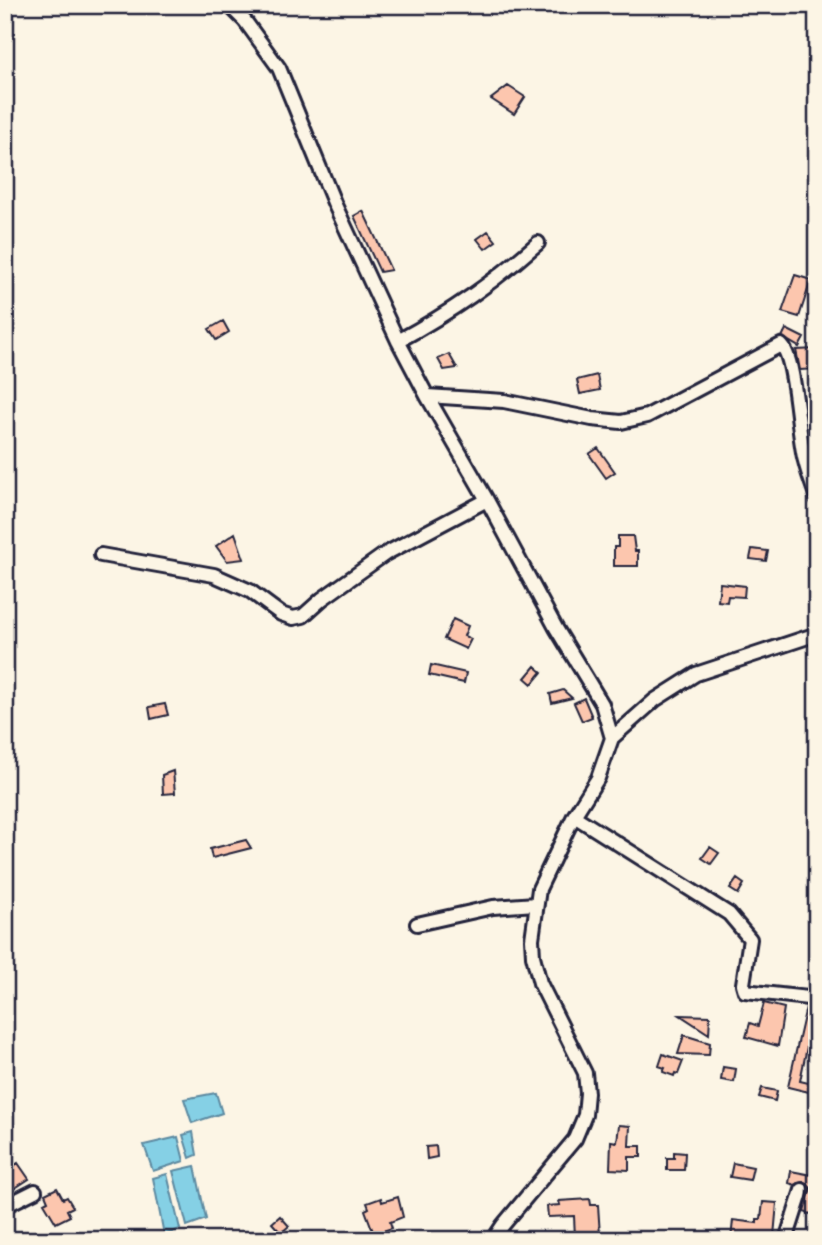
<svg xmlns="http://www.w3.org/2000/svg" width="822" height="1245" viewBox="0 0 822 1245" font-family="Pangolin,sans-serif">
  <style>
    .water { fill: #85d0e5; stroke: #5d8aa1; stroke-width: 2 }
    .building { fill: #fcc6ae; stroke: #22223b; stroke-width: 2 }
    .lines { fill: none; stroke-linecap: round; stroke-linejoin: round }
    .minor-casing { stroke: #22223b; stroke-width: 18 }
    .minor { stroke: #fcf5e5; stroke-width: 12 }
  </style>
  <rect width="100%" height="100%" fill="#fcf5e5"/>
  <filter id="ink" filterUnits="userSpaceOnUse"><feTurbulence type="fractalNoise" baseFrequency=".0143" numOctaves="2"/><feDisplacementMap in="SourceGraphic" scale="14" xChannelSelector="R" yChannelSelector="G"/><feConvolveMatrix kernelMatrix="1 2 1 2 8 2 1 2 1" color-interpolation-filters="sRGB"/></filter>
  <g filter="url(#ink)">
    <path class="water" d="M216,1093L222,1113L192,1123L184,1099Z
      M193,1132L197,1155L190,1158L183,1135Z
      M178,1137L184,1161L153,1171L144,1145Z
      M195,1166L206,1219L187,1226L173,1171Z
      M167,1174L180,1229L164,1235L153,1178Z"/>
    <path class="building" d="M508,86L525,97L514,114L491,99Z
      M363,211L391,270L380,272L354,216Z
      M488,231L496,241L485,249L477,239Z
      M795,275L811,280L799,317L782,312Z
      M223,321L229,332L216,340L209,329Z
      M786,329L804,338L799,347L782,337Z
      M817,349V369L800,370L796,350Z
      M449,354L457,368L444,370L438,359Z
      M597,375L600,390L580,394L577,380Z
      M598,448L615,472L606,478L589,454Z
      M235,533L244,559L227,561L216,546Z
      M618,536H633L635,551H638V566H614V547H618Z
      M752,549L768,551L766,561L750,559Z
      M720,583L745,586L744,597L728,596L727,602L718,601Z
      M453,619L468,626L464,636L471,639L466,649L444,639Z
      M431,665L466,673L464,683L429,675Z
      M535,666L542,672L532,684L525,678Z
      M563,690L572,698L552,703L550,694Z
      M584,698L592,717L582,721L574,703Z
      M165,704L168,715L151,719L149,707Z
      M173,771L175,793L163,794L162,775Z
      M246,840L251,848L212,858L210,849Z
      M710,847L719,853L711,864L702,858Z
      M737,879L744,884L738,894L730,889Z
      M764,1003L784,1008L778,1046L746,1037L750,1023L758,1026Z
      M806,1007L815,1008L800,1081L817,1085V1094L788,1087Z
      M680,1015L710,1016L709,1034Z
      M684,1035L710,1043L709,1055L678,1054Z
      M663,1054L683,1061L678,1074L675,1073L674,1076L663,1072L665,1068L659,1066Z
      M723,1067L736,1069L734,1082L721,1080Z
      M762,1088L777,1091L775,1101L759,1097Z
      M619,1125L630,1126L629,1146H641V1157H629V1170L610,1169L611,1141L617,1142Z
      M436,1146L437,1157L427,1159L426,1147Z
      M674,1152L685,1153L684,1170H667V1158H674Z
      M18,1163L29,1179L15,1188L5,1172Z
      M733,1163L753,1167L750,1180L730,1177Z
      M791,1171L817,1176V1216L804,1212L811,1188L804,1182L795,1185L789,1183Z
      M57,1188L63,1199L67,1197L73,1207L67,1210L70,1216L56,1223L44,1203L48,1201L45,1194Z
      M398,1197L403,1217L390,1222L392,1228L374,1234L365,1210L369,1208L367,1203L381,1198L382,1202Z
      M590,1199L591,1205H598L600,1235L575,1237L574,1216L548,1217L547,1206L560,1205L559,1201Z
      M763,1202L777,1203L774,1236L770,1235V1240H731L733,1220L757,1223V1219H761Z
      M280,1216L289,1226L281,1233L272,1223Z"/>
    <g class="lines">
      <g class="minor-casing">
        <path id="minor" d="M229,5L245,21L279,68L335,205L398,341L427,396L487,500L556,628L602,704L612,738L598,778L574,816L539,889L532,939L533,956L540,983L585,1073L587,1093L585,1115L575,1139L503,1225L493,1240
          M398,341C451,312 493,283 538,243
          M427,396L504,401L592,419L621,422L647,416L781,345C796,357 798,439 805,461C808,474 813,486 817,498
          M101,555L214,575L250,591L281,614L293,618L303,616L322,599L385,554L487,500
          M612,738L655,700L696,674L817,634
          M574,816L729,914L750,939L743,984L745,991L817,999
          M417,924L493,907L536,904
          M5,1206L35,1191
          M786,1240L802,1190"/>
      </g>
      <use href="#minor" class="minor"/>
    </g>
  </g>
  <rect width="822" height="1245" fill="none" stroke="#fcf5e5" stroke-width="28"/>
  <rect x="14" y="14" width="794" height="1217" fill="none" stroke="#22223b" stroke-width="2.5" filter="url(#ink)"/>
</svg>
